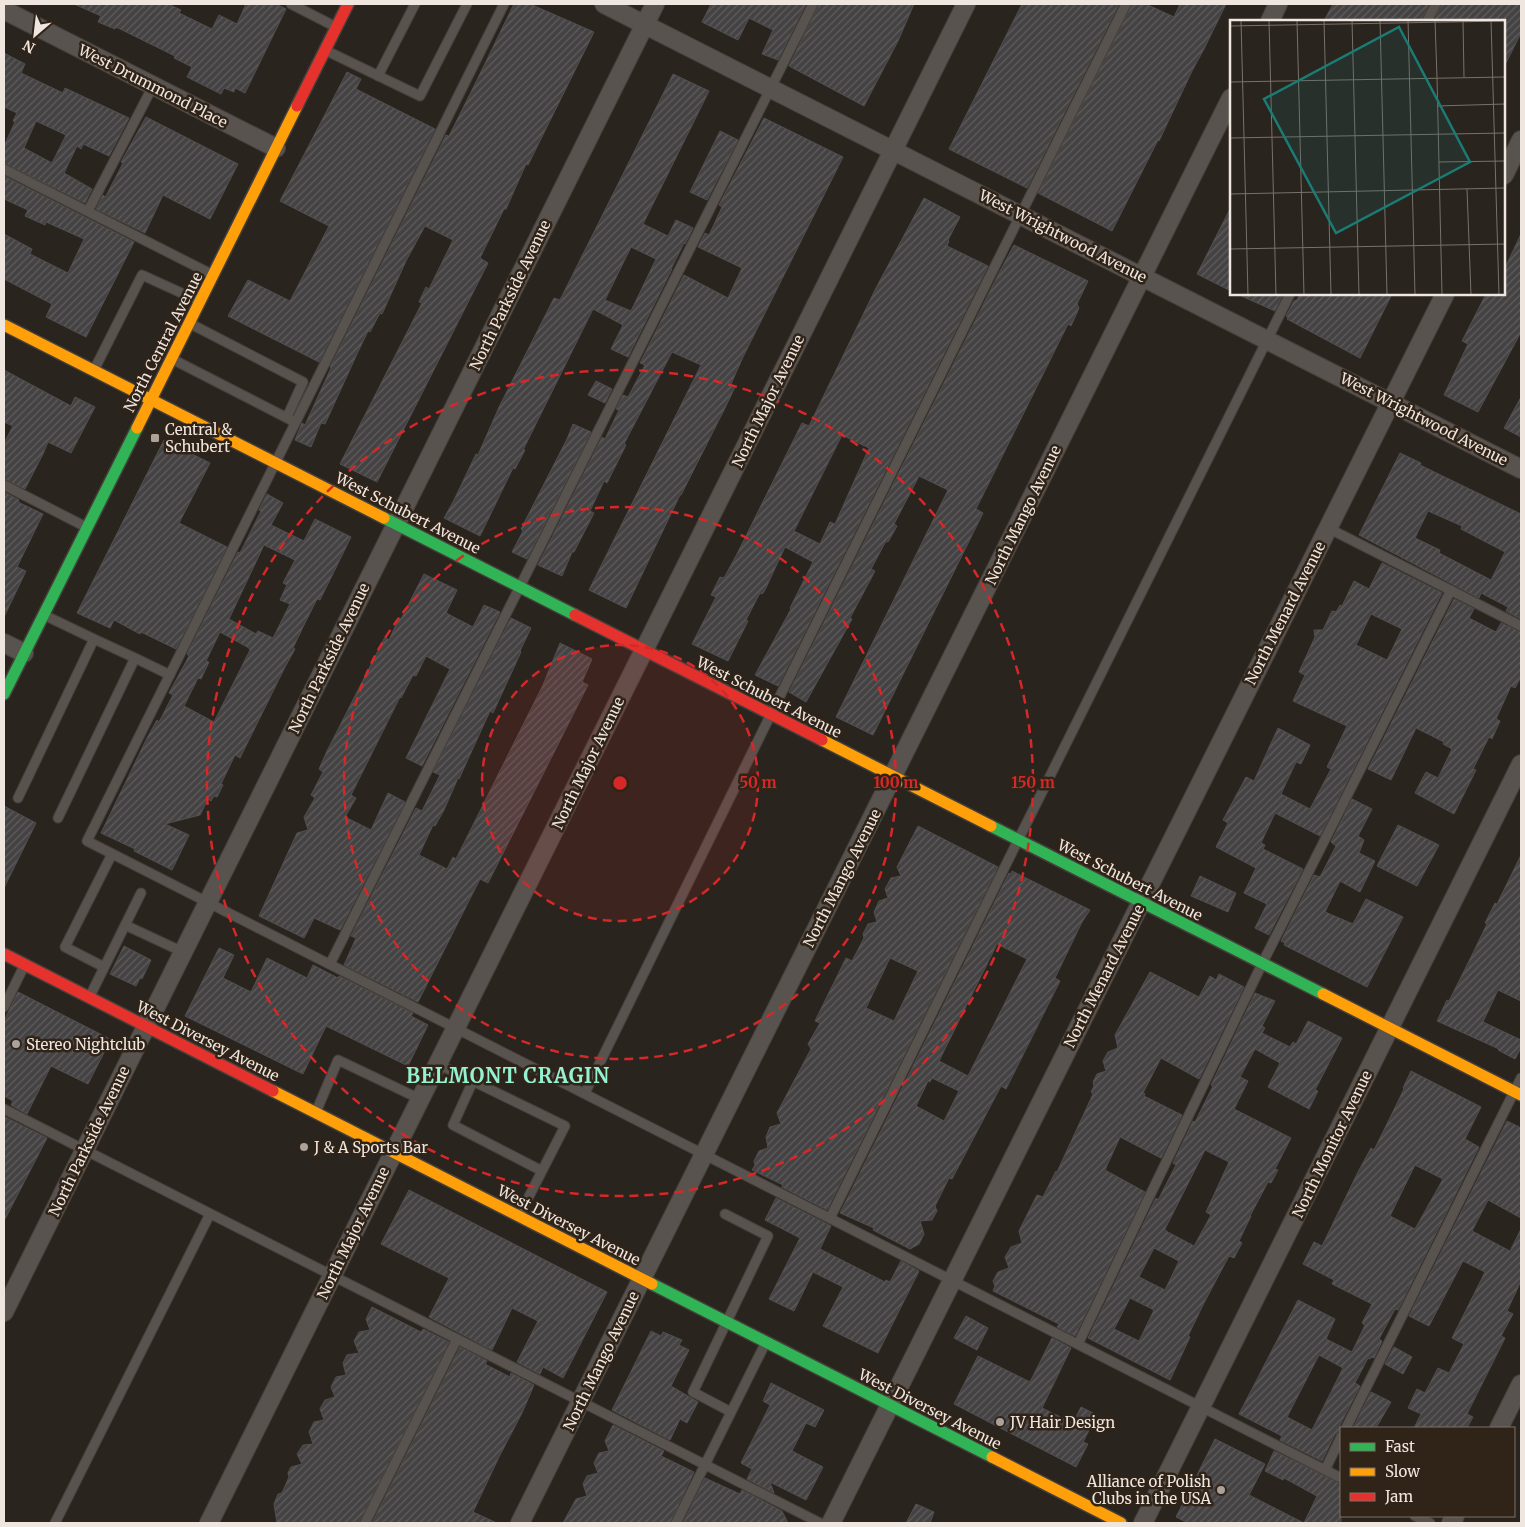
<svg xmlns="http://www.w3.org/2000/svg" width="1525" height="1527" viewBox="0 0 1525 1527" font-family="Merriweather,serif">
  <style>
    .building { fill: url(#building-hatch); stroke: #514e50; fill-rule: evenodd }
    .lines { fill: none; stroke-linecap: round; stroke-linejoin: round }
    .lane-casing { stroke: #46403c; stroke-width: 11 }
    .street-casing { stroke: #46403c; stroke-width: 20 }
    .fast-casing { stroke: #46403c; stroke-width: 14 }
    .slow-casing { stroke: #46403c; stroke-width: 14 }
    .jam-casing { stroke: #46403c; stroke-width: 14 }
    .lane { stroke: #58534e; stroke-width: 9 }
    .street { stroke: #58534e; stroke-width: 18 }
    .fast { stroke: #30b455; stroke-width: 11 }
    .slow { stroke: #ff9f0a; stroke-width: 11 }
    .jam { stroke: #e5322d; stroke-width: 11 }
    .ring { fill: none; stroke: #d62828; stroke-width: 2.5; stroke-dasharray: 9 6 }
    .poi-dot { fill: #aaa29b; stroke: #302318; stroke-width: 2 }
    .labels { text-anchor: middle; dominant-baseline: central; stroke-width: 5; stroke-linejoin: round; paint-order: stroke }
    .street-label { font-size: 15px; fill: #efe6df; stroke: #302318 }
    .poi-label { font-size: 15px; fill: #efe6df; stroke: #302318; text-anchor: start }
    .district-label { font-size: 20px; font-weight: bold; letter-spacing: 1px; fill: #94f2d3; stroke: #302318 }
    .inset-road { fill: none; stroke: #79726b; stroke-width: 1 }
    .view { fill: #1a7c74; fill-opacity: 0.15; stroke: #1a7c74; stroke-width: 2.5 }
    .inset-edge { fill: none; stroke: #efe6df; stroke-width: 2.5 }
    .centre { fill: #d62828; stroke: #302318; stroke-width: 2.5 }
    .ring-label { font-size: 15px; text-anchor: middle; font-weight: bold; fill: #d62828; stroke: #302318; stroke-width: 5; stroke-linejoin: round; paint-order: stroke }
  </style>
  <defs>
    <pattern id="building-hatch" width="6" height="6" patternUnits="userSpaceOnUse" patternTransform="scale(1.25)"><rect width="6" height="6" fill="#454243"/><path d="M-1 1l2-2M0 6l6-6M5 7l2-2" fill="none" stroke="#605d5e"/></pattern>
  </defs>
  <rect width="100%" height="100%" fill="#2a241e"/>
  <path class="building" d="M74,4H168L181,10L179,13L212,29L219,15L237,24L246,4H276L286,9L245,93L235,88L234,92L224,88L221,94L187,77L192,67L174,58L175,56L116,27L115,29L98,22L101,16Z
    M514,4H530L594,32L528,165L526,164L506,209H504L480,258L488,263L377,482L340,464L422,303L419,302L426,287L429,289L453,240L425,226L406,261L382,314L380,313L370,332L368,331L357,354L325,424L321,423L311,447L295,440L302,423L305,425L331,368L330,367L446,135L449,136L474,86Z
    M711,4H806L778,60L762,54L773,30L749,18L738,40L702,22Z
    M819,4H914L898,41L864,106L789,66Z
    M1022,4H1119L1027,188L949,149Z
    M1132,4H1146L1174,17L1180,4H1226L1204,49L1192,71L1159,141L1158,140L1112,231L1038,193Z
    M1333,4H1429L1421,21H1324Z
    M1442,4H1521V33L1504,67V21H1434Z
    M4,53L25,64L21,73L63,93L65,88L129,118L109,156L83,144L81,149L77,146L64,173L92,189L85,203L4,163V146L15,122L13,121L17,113L4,107ZM36,121L66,135L52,163L24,148Z
    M347,72L361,79L356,89L435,129L319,362L228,316L248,280L290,301L329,226L280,201Z
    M673,74L709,91L643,224L668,236L676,220L693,228L685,244L684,243L671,269H672L628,357L611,349L623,325L593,309L523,450H525L515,469L513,468L480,536L444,518L454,500L476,454L478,455L500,405L554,298L560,300ZM631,247L656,259L631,311L605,300Z
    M146,117L238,164L210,219L163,195L145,233L96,209L103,195L105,197L107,194L123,163L121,162Z
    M764,118L843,157L743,357L731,384L735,387L726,406L681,495H680L626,608L589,590L701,365L672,352L624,444L626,445L607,483L604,481L590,511L594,513L574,552H572L562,576L538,565L602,437L605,439L619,410L616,409L623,395L628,397L645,365L640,363L684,275L728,298L742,268L698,247L705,233L709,235L710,233L722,207L719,205Z
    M720,131L738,140L707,200L690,192Z
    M4,176L134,242L86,337L46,317L52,304L4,279V234L32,249L30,254L68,273L84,239L46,222L45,225L25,216L28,210L4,199Z
    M924,198L960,217L948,240L949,241L947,246L988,266L778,686L755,675L791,609L790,608L813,562L785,547L764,592L762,594L760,593L746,620L748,621L728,661L692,644L716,597L711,595L720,577L724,578L737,554L802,423L809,426L876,288ZM842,435L869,448L835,524L830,522L820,544L794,531Z
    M1231,207V291L1197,274Z
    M1521,234V332L1478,412L1444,395L1468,344L1462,341L1486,294H1504V270Z
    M1014,245L1088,281L1077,304L1079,308L1071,326L1068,324L976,509L983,513L873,735L836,717L948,490L919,476L894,524L897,526L888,542L886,541L871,569L875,571L850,618L852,619L806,702L789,692L1000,271Z
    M1237,294H1278L1282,296L1275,311Z
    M1300,294H1392L1360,358L1287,319L1288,317L1286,316L1294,301L1297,300Z
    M4,370L71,406L75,397L95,407L71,453L48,442L43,454L25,489L4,479V443L13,426L4,422Z
    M596,381L612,389L605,403L588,395Z
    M1521,397V437L1504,428Z
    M573,424L591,432L527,559L512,552L523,531L521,529L567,439Z
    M164,440L210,463L179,523L227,547L176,649L141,632L140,634L114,620L110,628L77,613Z
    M1400,453L1421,463L1420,465L1521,514V619L1506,611L1508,607L1481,593L1479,598L1359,535ZM1428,511L1462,526L1461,529L1505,552L1491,580L1439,553L1440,550L1415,538Z
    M4,492L19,500L18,502L43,514L17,567L26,571L4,617Z
    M267,494L283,503L271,525L304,541L315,519L351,537L320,600L317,599L303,627L293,648L295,649L285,667L240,758L235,755L221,784L223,785L217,797L214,796L211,801L208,799L200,815L165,824L189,835L172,870L134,851L135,849L101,833L147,738L157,720L159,722L173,695L169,693L189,656L187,654L238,552L240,553L261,511L259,510ZM264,545L295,560L283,583L287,585L280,600L290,604L273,638L258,631L256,634L229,619ZM220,632L249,648L250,650L214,722L184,706L198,678L201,679L209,662L206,661Z
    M1382,563L1442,593L1320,836L1275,813L1261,843L1265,845L1263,849L1303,869L1269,935L1255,928L1267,904L1244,893L1256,868L1216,847L1228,823L1223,820L1246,777L1254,781L1278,728L1310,745L1301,764L1296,762L1281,794L1310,809L1331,769L1327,767L1347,726L1293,701L1305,675L1299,672L1315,637L1314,630H1323L1332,611L1336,612L1340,605L1342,606L1354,581L1369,589ZM1371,614L1402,629L1387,660L1356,645Z
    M424,574L457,590L446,613L473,627L484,605L500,612L422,766L406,758L450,669L426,656L416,676L413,675L401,698L400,697L351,795L356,798L345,817L371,830L388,793L405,802L340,930L314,918L304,938L259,916L297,833L308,830L304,817L315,798L311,795L323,772L319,769L327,751L385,637L389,640L399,618L401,619Z
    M1454,599L1474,609L1469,618L1496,632L1501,623L1521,632V677L1515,688L1511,686L1496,719L1500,721L1492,739L1489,737L1473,769L1476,770L1454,814L1415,793L1426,772L1438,778L1452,749L1443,744L1444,742L1416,728L1391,780L1368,769Z
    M511,618L531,628L520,651L521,652L493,713L490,711L459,779L458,778L444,810L435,826L433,825L419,855L447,869L453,857L456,859L543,685L560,643L592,659L582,682L588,685L488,883L480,879L418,1002L344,965L356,938L351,936L416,808L422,811L440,775L433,772Z
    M1352,799L1372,809L1358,836L1364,840L1359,853L1375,861L1360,892L1340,881L1325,912L1353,924L1366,899L1403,917L1367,987L1284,945L1285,943L1281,941L1314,875L1320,877L1336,846L1331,842Z
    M4,806L36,823L4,888Z
    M1398,825L1439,845L1417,886L1377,866Z
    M918,826L998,867L827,1210L782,1187L783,1185L752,1170L755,1165L754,1161L759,1151L768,1148L766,1137L770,1127L781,1124L777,1113L811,1049L808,1044L820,1023L815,1021L846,958L852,961L864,938L863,934L868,924L877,922L874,912L879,901L888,898L885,889L891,878L901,876L897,867ZM890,958L918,971L894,1021L866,1008Z
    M1521,855V1001L1498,990L1483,1022L1521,1040V1048L1515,1059L1498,1050L1499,1049L1437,1021L1447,1000L1449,1001L1472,955L1487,924L1485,923L1495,903L1497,904Z
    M1012,871L1090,910L1082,922L1055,978L1060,981L1006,1089L1001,1086L952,1179L949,1178L935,1206L937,1211L932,1220L920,1221L924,1234L919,1244L910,1249L873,1230L874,1228L840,1213L1009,873L1011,874ZM997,944L1027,959L968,1076L939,1061ZM932,1078L959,1091L944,1121L916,1106L928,1081L930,1082Z
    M1200,876L1236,893L1228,912L1191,896Z
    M124,946L151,960L142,979L140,978L136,986L110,974Z
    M219,948L234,955L223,978L251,992L267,958L307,978L313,965L338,978L339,976L413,1013L411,1016L428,1025L408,1066L326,1026L303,1074L185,1016Z
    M1150,972L1199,997L1210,976L1216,980L1219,974L1244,987L1199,1079L1161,1058L1143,1093L1145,1094L1144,1096L1182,1115L1161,1158L1120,1137L1105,1170L1145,1192L1075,1336L1057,1327L1059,1324L993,1291L995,1286L993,1281L998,1272L1009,1268L1005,1257L1011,1247L1022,1243L1019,1231L1037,1195L1043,1197L1056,1171L1057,1172L1093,1094L1091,1092L1094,1086L1093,1082L1097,1074L1106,1071L1103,1061L1108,1052L1118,1048L1115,1035Z
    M18,992L108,1038L109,1043L88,1084L51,1066L27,1114L11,1105L13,1101L4,1096V1021Z
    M1255,993L1275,1001L1262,1026L1265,1028L1262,1033L1290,1047L1293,1042L1296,1044L1308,1021L1342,1038L1315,1090L1318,1091L1309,1109L1268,1087L1280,1063L1255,1049L1240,1077L1248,1081L1234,1109L1291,1138L1275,1169L1278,1170L1271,1183L1268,1182L1250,1216H1251L1239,1241L1242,1243L1234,1258L1229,1256L1204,1303L1188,1336L1190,1337L1170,1380L1088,1338L1156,1198L1158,1200L1176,1165L1173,1163L1193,1121L1195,1122L1213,1086L1211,1085ZM1205,1150L1229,1162L1206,1212L1211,1215L1194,1246L1166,1231L1165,1229ZM1154,1248L1179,1261L1165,1290L1139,1277ZM1130,1298L1154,1310L1139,1341L1114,1329Z
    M1411,1071L1481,1107L1465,1139L1479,1147L1398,1310L1395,1309L1379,1339L1382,1341L1374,1358L1371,1357L1370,1359L1368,1358L1355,1383L1360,1386L1340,1425L1341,1431L1335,1434L1322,1461L1280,1440L1282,1436L1239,1414L1298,1300L1335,1319L1326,1339L1352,1352L1365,1325L1362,1323L1372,1304L1332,1284L1334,1280L1303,1264L1314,1242L1322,1246L1358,1172L1371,1148L1374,1150L1385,1128L1404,1089L1403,1088ZM1415,1165L1443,1179L1415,1229L1390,1216ZM1319,1355L1343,1368L1312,1430L1287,1417Z
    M5,1117L47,1138L4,1221V1120Z
    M1507,1121L1521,1128V1218L1488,1200L1472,1231L1510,1251L1521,1229V1281L1507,1311L1513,1314L1501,1336L1505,1338L1467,1414L1473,1417L1467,1428H1414L1421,1414L1408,1408L1417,1389L1425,1393L1438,1368L1449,1373L1464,1344L1452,1338L1485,1272L1463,1261L1429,1326L1409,1316Z
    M409,1190L607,1292L563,1378L543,1367L540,1374L517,1362L538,1321L512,1308L492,1350L429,1317L449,1278L381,1244Z
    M776,1198L831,1226L820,1249L885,1282L886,1280L890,1282L901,1261L919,1271L878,1353L823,1326L843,1287L813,1272L794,1311L769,1299L800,1238L765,1220Z
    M372,1307L421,1332L423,1329L449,1342L359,1523H277L274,1504L278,1494L282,1493L289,1477L288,1473L291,1467L302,1464L297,1454L303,1445L313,1444L309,1432L314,1422L324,1420L320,1409L325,1400L335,1397L331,1387L336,1377L346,1375L343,1363L347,1355L359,1353L354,1341L359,1332L370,1330L366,1319Z
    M966,1316L988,1328L977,1350L954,1338Z
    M651,1331L661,1336L663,1332L682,1340L679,1345L689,1350L671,1386L698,1402L687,1423L680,1419L670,1440L612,1410Z
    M1052,1338L1071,1348L1042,1408L1073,1423L1081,1407L1097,1415L1083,1442L1088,1444L1076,1467L954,1404L978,1356L1030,1382Z
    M460,1347L487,1361L485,1364L510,1377L511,1373L534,1385L522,1413L499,1457L473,1512L497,1523H372Z
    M1394,1347L1412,1357L1403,1374L1385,1364Z
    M771,1383L824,1410L815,1427L806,1423L792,1451L823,1467L806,1500L770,1482L774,1493L747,1479L752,1469L741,1463L770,1405L763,1401Z
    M1371,1392L1391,1402L1376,1428H1353Z
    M613,1425L664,1451L661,1456L694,1472L670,1523H563L576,1499L587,1496L583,1484L587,1476L598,1473L594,1463L599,1453L609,1451L605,1441Z
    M1215,1439L1265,1464L1249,1495L1304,1523L1317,1496L1284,1478L1283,1480L1265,1471L1274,1451L1341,1484V1523H1188L1176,1517Z
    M705,1478L740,1494L742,1490L782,1511L788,1523H683Z
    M916,1504L934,1512L930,1523H906Z"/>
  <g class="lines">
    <g class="lane-casing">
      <path id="lane" d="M291,4L334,26
        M504,4L87,841L1341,1478
        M1427,21L1436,4
        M327,51L420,96L467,4
        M378,76L415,4
        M4,169L211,274
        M88,211L153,86
        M189,323L303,382L287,417
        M174,360L291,420
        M95,368L142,275L199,301
        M4,485L86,527
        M1328,528L1521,626
        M135,658L170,675
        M18,798L94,639L44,615
        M58,818L135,658L94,639
        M125,925L183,952
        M330,964L813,4
        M104,967L65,947L112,854
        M90,996L141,893
        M4,1007L24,966
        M438,1064L565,1126L520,1214
        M473,1081L453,1125L542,1171
        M585,1093L771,714L1126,4
        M4,1109L820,1523
        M316,1112L338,1060L420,1099
        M725,1214L768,1236L693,1392L731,1412
        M830,1218L1290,294
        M1078,1344L1262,964L1451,590
        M1346,1428L1521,1078
        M1325,1470L1341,1437
        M1415,1516L1430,1523
        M55,1523L210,1214
        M365,1523L457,1339
        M676,1523L765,1344"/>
    </g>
    <g class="street-casing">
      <path id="street" d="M604,4L1521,469
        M4,10L276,148
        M1270,21L1278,4
        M1504,175L1521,140
        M4,643L24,653
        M4,1312L655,4
        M1499,1428L1521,1384
        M209,1523L966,4
        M520,1523L1231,98
        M831,1523L1445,294
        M1143,1523L1521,764
        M1451,1523L1455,1516"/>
    </g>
    <g class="fast-casing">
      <path id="fast" d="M384,518L575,615
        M4,694L137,428
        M991,826L1323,994
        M652,1284L992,1457"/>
    </g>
    <g class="slow-casing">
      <path id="slow" d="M4,325L384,518
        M137,428L297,106
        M822,740L991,826
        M1323,994L1521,1095
        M273,1091L652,1284
        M992,1457L1121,1523"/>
    </g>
    <g class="jam-casing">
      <path id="jam" d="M297,106L348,4
        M575,615L822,740
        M4,954L273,1091"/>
    </g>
    <use href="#lane" class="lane"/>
    <use href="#street" class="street"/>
    <use href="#fast" class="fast"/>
    <use href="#slow" class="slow"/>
    <use href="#jam" class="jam"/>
  </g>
  <circle cx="620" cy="783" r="138" fill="#d62828" fill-opacity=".12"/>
  <g class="ring">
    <circle cx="620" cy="783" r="138"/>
    <circle cx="620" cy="783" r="276"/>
    <circle cx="620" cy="783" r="413"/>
  </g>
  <g class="poi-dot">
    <rect x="150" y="433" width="10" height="10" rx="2.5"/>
    <circle cx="16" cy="1044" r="5"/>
    <circle cx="304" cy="1147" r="5"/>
    <circle cx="1000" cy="1422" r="5"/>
    <circle cx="1221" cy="1490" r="5"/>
  </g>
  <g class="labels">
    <g class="street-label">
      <text transform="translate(153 86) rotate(27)">West Drummond Place</text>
      <text transform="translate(1063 236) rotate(27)">West Wrightwood Avenue</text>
      <text transform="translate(510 295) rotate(-64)">North Parkside Avenue</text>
      <text transform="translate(163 342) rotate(-63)">North Central Avenue</text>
      <text transform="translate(768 401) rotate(-64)">North Major Avenue</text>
      <text transform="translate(1424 419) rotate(27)">West Wrightwood Avenue</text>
      <text transform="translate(408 513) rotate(27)">West Schubert Avenue</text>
      <text transform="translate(1023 515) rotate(-64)">North Mango Avenue</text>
      <text transform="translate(1285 613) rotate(-63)">North Menard Avenue</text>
      <text transform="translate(329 658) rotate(-64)">North Parkside Avenue</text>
      <text transform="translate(769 697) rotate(27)">West Schubert Avenue</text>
      <text transform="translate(588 763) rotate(-64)">North Major Avenue</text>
      <text transform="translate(842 878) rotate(-63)">North Mango Avenue</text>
      <text transform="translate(1130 880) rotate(27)">West Schubert Avenue</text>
      <text transform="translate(1104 976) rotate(-63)">North Menard Avenue</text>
      <text transform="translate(208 1041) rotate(27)">West Diversey Avenue</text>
      <text transform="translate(89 1141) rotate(-64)">North Parkside Avenue</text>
      <text transform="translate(1332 1144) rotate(-64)">North Monitor Avenue</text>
      <text transform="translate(569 1225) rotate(27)">West Diversey Avenue</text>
      <text transform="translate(353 1233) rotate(-64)">North Major Avenue</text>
      <text transform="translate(601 1361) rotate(-64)">North Mango Avenue</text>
      <text transform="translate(930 1409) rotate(27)">West Diversey Avenue</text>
    </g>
    <g class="poi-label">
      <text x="165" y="429">Central &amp;<tspan x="165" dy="17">Schubert</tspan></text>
      <text x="26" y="1044">Stereo Nightclub</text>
      <text x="314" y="1147">J &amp; A Sports Bar</text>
      <text x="1010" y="1422">JV Hair Design</text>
      <text x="1211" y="1481" text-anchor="end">Alliance of Polish<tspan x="1211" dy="17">Clubs in the USA</tspan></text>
    </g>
    <g class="district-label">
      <text x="508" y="1075">BELMONT CRAGIN</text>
    </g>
  </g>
  <g transform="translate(1230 20)">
    <rect width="275" height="275" fill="#2a241e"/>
    <path class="inset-road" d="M11,0L18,275M39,0L46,275M67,0L74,275M94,0L101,275M122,0L129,275M150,0L157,275M178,0L185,275M205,0L207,58M261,0L269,275M233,1L234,57M0,6L275,1M207,58L212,275M0,62L275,57M207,86L275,84M0,118L275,113M209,142L275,141M237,169L241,275M0,174L275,168M0,229L275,224"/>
    <path class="view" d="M169,7L240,142L106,213L34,79Z"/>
    <rect width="275" height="275" class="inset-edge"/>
  </g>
  <circle cx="620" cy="783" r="8" class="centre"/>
  <g class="ring-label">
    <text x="758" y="788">50 m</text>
    <text x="896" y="788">100 m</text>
    <text x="1033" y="788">150 m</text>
  </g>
  <rect width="1525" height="1527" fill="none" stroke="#efe6df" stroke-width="10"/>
  <rect x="1340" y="1427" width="175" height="90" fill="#302318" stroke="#7c7168"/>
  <rect x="1350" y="1443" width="25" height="8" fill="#30b455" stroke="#7c7168"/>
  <text x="1385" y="1452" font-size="15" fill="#efe6df">Fast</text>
  <rect x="1350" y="1468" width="25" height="8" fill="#ff9f0a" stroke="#7c7168"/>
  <text x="1385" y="1477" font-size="15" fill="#efe6df">Slow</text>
  <rect x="1350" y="1493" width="25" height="8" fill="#e5322d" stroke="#7c7168"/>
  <text x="1385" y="1502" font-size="15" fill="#efe6df">Jam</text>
  <g transform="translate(35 35) rotate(208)" stroke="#302318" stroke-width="4" paint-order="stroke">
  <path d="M0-4L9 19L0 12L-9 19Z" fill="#efe6df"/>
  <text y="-8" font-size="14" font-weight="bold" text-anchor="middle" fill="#efe6df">N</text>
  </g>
</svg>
